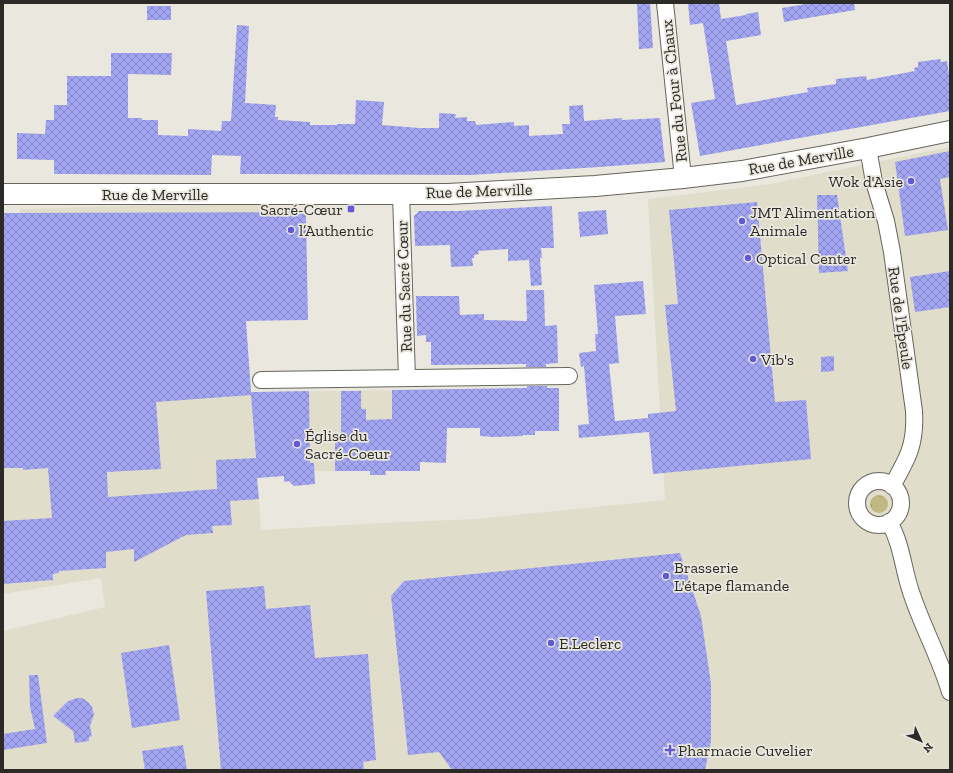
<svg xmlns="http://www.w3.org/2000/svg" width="953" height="773" viewBox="0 0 953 773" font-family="'Zilla Slab',serif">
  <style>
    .built { fill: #e0ddcb }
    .grass { fill: url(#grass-tufts) }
    .building { fill: url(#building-cross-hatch); fill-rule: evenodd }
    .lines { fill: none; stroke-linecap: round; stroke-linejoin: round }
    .minor-casing { stroke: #66655c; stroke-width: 18 }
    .tertiary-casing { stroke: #66655c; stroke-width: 22 }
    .minor { stroke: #fff; stroke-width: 16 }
    .tertiary { stroke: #fff; stroke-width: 20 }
    .poi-dot { fill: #635ad3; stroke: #eae8de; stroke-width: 1.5 }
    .labels { text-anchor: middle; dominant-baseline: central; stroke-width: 3.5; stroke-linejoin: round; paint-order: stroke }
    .street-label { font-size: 16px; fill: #2b2a26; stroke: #eae8de }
    .poi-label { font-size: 16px; fill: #2b2a26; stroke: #eae8de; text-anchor: start }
  </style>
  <defs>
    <pattern id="grass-tufts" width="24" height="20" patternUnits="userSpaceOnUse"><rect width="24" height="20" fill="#c0b884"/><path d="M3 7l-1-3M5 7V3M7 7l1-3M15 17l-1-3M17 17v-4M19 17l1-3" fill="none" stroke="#9c966c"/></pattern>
    <pattern id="building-cross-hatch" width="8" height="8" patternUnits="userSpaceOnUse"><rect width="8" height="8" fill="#a2a5f1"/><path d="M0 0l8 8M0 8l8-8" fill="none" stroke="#8487c3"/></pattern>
  </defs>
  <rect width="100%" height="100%" fill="#eae8de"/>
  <path class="built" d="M950,147V770H3V631L105,607L101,578L3,594V468H22L28,320L20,209L266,202L267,258L241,261L261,530L382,523L475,519L665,500L648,199L770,184Z
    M418,390L420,471H310L309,391Z"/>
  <path class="grass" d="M870 504a9 9 0 1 1 18 0a9 9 0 1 1-18 0Z"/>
  <path class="building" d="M637,3H650L653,48L639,49Z
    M688,3H719L721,19L746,15V14L758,12L761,35L726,41L736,105L808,92L807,88L836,84V79L866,76L867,80L915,71L914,68L918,67V62L940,59L941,62L947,61L950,82V111L700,156L691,103L715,99L703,23L690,25Z
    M812,3H854L855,10L784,22L782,8Z
    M147,6H171V20H147Z
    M237,25L249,26L245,103L276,105L275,117H278V120L310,122V125H337V124H355L356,100L384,102L382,125L419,128H439V113L456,114L455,118L467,117V121H475L476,125L514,122V126L529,125V136L563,134L562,124H570L569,106L583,105L584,121L622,118V120L660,118L665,162L600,167L470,175L240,174L241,156L212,155L211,175L67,174H54V160L17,159V133L45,134L46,120H54V105H67V76H111V53H172L171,75L128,74V118H142V120H158V135L188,136V129L221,131L222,121H231Z
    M950,151V177L940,179L948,230L905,236L895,162Z
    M817,195H837L848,271L819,273Z
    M757,202L775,402L806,400L811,459L653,474L649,432L579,438L578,425L589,424L584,366L581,367L579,353L596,351L595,334H598L594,285L643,281L646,314L615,316L619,363L609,364L615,421L648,418V414L676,411L665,305L678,304L669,210Z
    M552,206L554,248H541L542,258H540L542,285L531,286L529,260L508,261V249L478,251L479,254L474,255V258H472L473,266L451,267L450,245L415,246L414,216L419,211H458Z
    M606,210L608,234L580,237L578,212Z
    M302,212L306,216L308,320L246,321L251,392L309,391L310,463H314L315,484L294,486L289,481L284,482V476L257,478L259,499L230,501L232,525L212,526L213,533L186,535L134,562V549L106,552V568L59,571V573L53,574V580L3,584V521L52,518L48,468L23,470V468H3V213ZM251,395L256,458L216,460L217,489L108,497L107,472L161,469L156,402Z
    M950,271V307L915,312L910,277Z
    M526,290H544L545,326L557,325L558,363L546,364V367H526V364L431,365V342H426V335L417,336L416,296H459L460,315L484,314V320L527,321Z
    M834,356V371L821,372V357Z
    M527,386H547V388H559V431H535V435H523V436L494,437L480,436V428H447L446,463L420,462V471H385L386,475H370V471H335V435H341V391H361V409H366V420L392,419V390L527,388Z
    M680,553L701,616L711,684V741L705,770H452L439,752L408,755L391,596L404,581Z
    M264,586L266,609L310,605L315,658L368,654L376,760L363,762L364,770H221L206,591Z
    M169,645L180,720L132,728L121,653Z
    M29,675H38L47,743L3,750V734L35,729L30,707Z
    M77,698H82L88,702L92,707L94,714L90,726L92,736L89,737V741L75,743L73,731L53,716L68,701Z
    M183,745L187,770H145L142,751Z"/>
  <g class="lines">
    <g class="minor-casing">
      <path id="minor" d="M665,3L683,178
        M868,148L874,182L886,221L892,252L914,411C916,444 908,458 892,486
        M401,194L407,378
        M261,380L569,376
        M857 503a22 22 0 1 1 44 0a22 22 0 1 1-44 0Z
        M889,522C902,544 903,569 911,592C922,626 940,658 950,692"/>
    </g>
    <g class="tertiary-casing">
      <path id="tertiary" d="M3,194H448L595,186L683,178L742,171L868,148L950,131"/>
    </g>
    <use href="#minor" class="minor"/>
    <use href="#tertiary" class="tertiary"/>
  </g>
  <g class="poi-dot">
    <circle cx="911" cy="181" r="4"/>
    <rect x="347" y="205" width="8" height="8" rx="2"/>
    <circle cx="742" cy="221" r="4"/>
    <circle cx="291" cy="230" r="4"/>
    <circle cx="748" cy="258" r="4"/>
    <circle cx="753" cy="359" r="4"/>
    <circle cx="297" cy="444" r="4"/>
    <circle cx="666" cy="576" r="4"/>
    <circle cx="551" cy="643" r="4"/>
    <path d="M668 744h4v4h4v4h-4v4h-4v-4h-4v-4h4z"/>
  </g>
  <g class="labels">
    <g class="street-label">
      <text transform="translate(674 91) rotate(-96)">Rue du Four à Chaux</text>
      <text transform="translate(801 160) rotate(-10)">Rue de Merville</text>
      <text transform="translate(479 191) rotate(-2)">Rue de Merville</text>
      <text x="155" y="194">Rue de Merville</text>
      <text transform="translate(404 286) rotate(-92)">Rue du Sacré Cœur</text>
      <text transform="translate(901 318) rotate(82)">Rue de l'Épeule</text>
    </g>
    <g class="poi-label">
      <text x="903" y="181" text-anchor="end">Wok d'Asie</text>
      <text x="343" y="209" text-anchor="end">Sacré-Cœur</text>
      <text x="750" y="212">JMT Alimentation<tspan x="750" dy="18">Animale</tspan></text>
      <text x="299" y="230">l’Authentic</text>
      <text x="756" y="258">Optical Center</text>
      <text x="761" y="359">Vib's</text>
      <text x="305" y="435">Église du<tspan x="305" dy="18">Sacré-Coeur</tspan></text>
      <text x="674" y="567">Brasserie<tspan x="674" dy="18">L'étape flamande</tspan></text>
      <text x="559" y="643">E.Leclerc</text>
      <text x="678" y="750">Pharmacie Cuvelier</text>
    </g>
  </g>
  <rect width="953" height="773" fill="none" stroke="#2b2a26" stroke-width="8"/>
  <g transform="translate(921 741) rotate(134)" stroke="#eae8de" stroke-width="3" paint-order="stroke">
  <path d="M0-3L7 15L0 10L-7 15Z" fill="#2b2a26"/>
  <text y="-6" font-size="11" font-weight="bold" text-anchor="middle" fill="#2b2a26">N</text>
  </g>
</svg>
